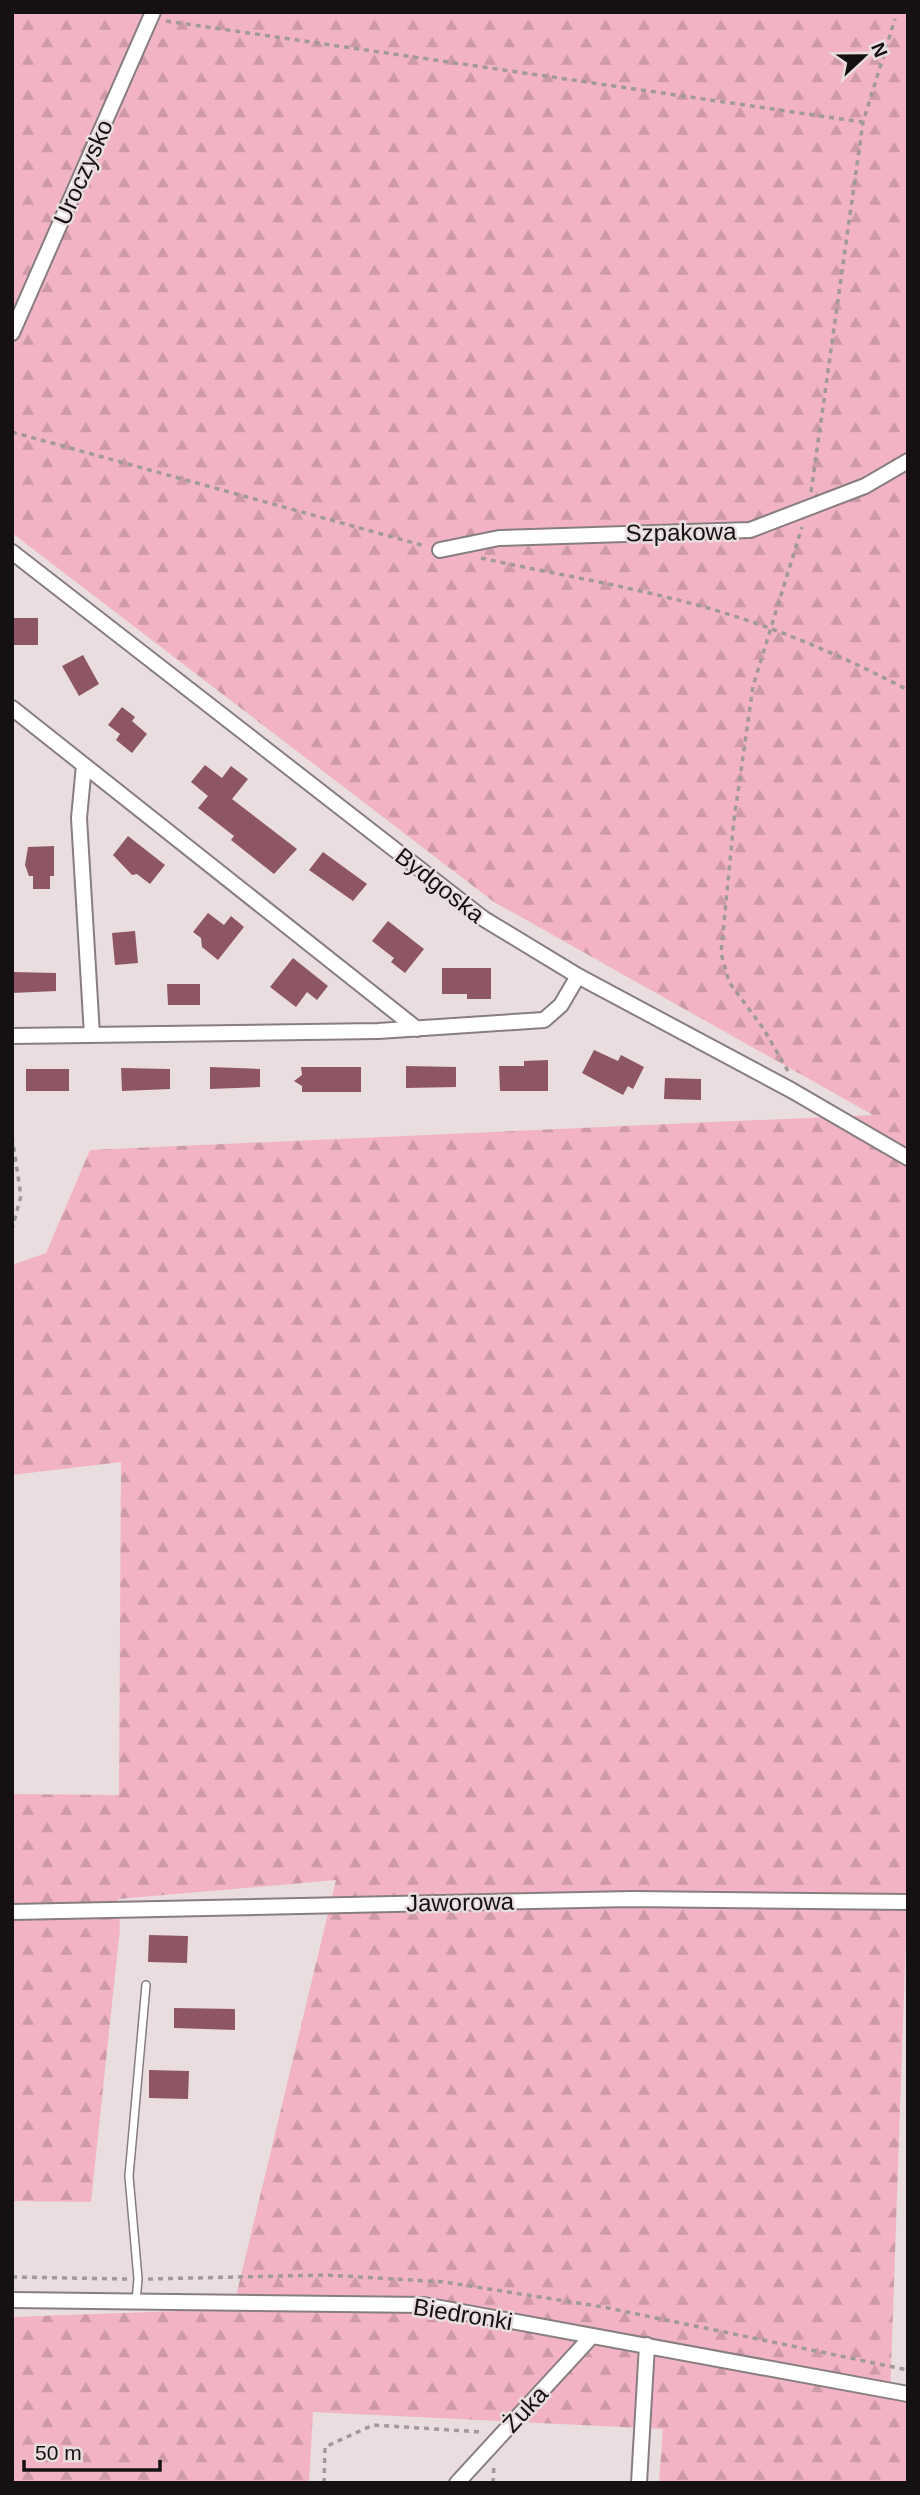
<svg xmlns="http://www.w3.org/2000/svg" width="920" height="2495" viewBox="0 0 920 2495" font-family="Helvetica,sans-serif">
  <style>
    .forest { fill: url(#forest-firs) }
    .building { fill: #8e5565 }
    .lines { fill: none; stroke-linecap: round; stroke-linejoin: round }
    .lane-casing { stroke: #887d80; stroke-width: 10 }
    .street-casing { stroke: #887d80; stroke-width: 18 }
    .path { stroke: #a2999a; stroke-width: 3.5; stroke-dasharray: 5 5; stroke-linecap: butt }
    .lane { stroke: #fff; stroke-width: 7 }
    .street { stroke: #fff; stroke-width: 14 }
    .labels { text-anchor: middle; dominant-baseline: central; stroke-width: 5; stroke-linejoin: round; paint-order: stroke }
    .street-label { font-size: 24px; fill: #151112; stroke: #e9dddf }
  </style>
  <defs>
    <pattern id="forest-firs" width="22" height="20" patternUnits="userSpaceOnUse" patternTransform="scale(1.75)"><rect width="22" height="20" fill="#f2b4c4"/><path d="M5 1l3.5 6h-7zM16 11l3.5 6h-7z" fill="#cf9aa7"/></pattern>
  </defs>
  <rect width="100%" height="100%" fill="#e9dddf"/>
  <path class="forest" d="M12,12H908V1880L890,2398L908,2401V2483H659L663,2429L313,2412L309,2483H12V2317L233,2309L336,1880L118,1899L120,1928L91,2202L12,2201V1794L119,1795L121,1462L12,1475V1265L46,1253L90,1150L873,1115L494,902L12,533Z"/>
  <path class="building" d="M12,618H38V645H12Z
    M83,655L99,684L79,696L62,666Z
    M122,707L135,717L132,721L147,734L132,753L116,740L120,734L108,725Z
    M205,765L222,778L231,766L248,779L232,799L297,849L274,874L231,840L234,836L198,808L208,796L191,782Z
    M128,836L165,865L150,884L137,874L132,875L113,855Z
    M54,846V876H50V889H33V876H29L25,865L28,847Z
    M323,852L367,884L353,901L309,870Z
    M208,913L224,925L231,916L244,927L218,960L202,947L201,938L193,932Z
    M388,921L424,949L405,973L391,962L394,958L372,941Z
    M135,931L138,963L115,965L112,933Z
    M293,958L328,986L317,1000L307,992L296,1007L270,987Z
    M442,968H491V999H467V994H442Z
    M12,972L56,973V991L12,993Z
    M167,984H200V1005H168Z
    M594,1050L618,1061L621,1055L644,1067L633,1089L628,1086L623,1095L582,1073Z
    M548,1060V1091H500L499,1066H524V1061Z
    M406,1066L456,1067V1087L406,1088Z
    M210,1067L260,1069V1087L210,1089Z
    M301,1067H361V1092H302V1086L294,1081L302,1075Z
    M121,1068L170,1069V1089L122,1091Z
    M26,1069H69V1091H26Z
    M665,1078L701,1079V1100L664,1099Z
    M149,1935L188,1936L187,1963L148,1962Z
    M174,2008L235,2009V2030L174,2028Z
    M149,2070L189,2071L188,2099L149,2098Z"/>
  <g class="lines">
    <g class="lane-casing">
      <path id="lane" d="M136,2301L138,2279L129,2176L146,1985"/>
    </g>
    <g class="street-casing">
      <path id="street" d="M12,333L153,12
        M440,550L499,538L750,530L865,486L908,461
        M12,552L484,919L578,976L791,1090L908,1158
        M12,708L417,1029
        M84,765L79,818L92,1035
        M12,1036L378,1031L544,1020L561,1005L578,976
        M12,1912L632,1899L908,1902
        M12,2300L424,2305L908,2394
        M457,2483L592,2336
        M639,2483L647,2345"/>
    </g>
    <path class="path" d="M166,21L862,122
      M12,432L425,546
      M811,492L863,122L895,19
      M481,558C545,572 610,583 674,599C756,619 833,651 908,690
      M788,1071L763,1028L729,982L721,953L734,820L753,686L802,527
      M12,1137L21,1196L12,1229
      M12,2277L127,2279
      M148,2279L326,2275L445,2282L603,2307L908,2370
      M324,2483L325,2447L373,2425L482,2432
      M493,2483L494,2465"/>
    <use href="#lane" class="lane"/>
    <use href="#street" class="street"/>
  </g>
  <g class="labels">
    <g class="street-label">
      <text transform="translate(83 172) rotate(-66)">Uroczysko</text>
      <text transform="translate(681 532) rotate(-1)">Szpakowa</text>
      <text transform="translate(440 885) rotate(38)">Bydgoska</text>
      <text transform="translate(460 1902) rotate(-1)">Jaworowa</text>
      <text transform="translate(463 2314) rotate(9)">Biedronki</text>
      <text transform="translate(525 2409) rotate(-47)">Żuka</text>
    </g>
  </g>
  <rect width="920" height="2495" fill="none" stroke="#151112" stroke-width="28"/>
  <g transform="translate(864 56) rotate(68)" stroke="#e9dddf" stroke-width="5" paint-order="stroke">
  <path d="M0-5L12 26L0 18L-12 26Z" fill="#151112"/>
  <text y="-10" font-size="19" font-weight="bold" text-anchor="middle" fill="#151112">N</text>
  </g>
  <path d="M24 2460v10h136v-10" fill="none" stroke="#151112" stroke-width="3.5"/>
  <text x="35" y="2460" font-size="21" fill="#151112" stroke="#e9dddf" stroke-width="5" paint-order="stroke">50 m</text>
</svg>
